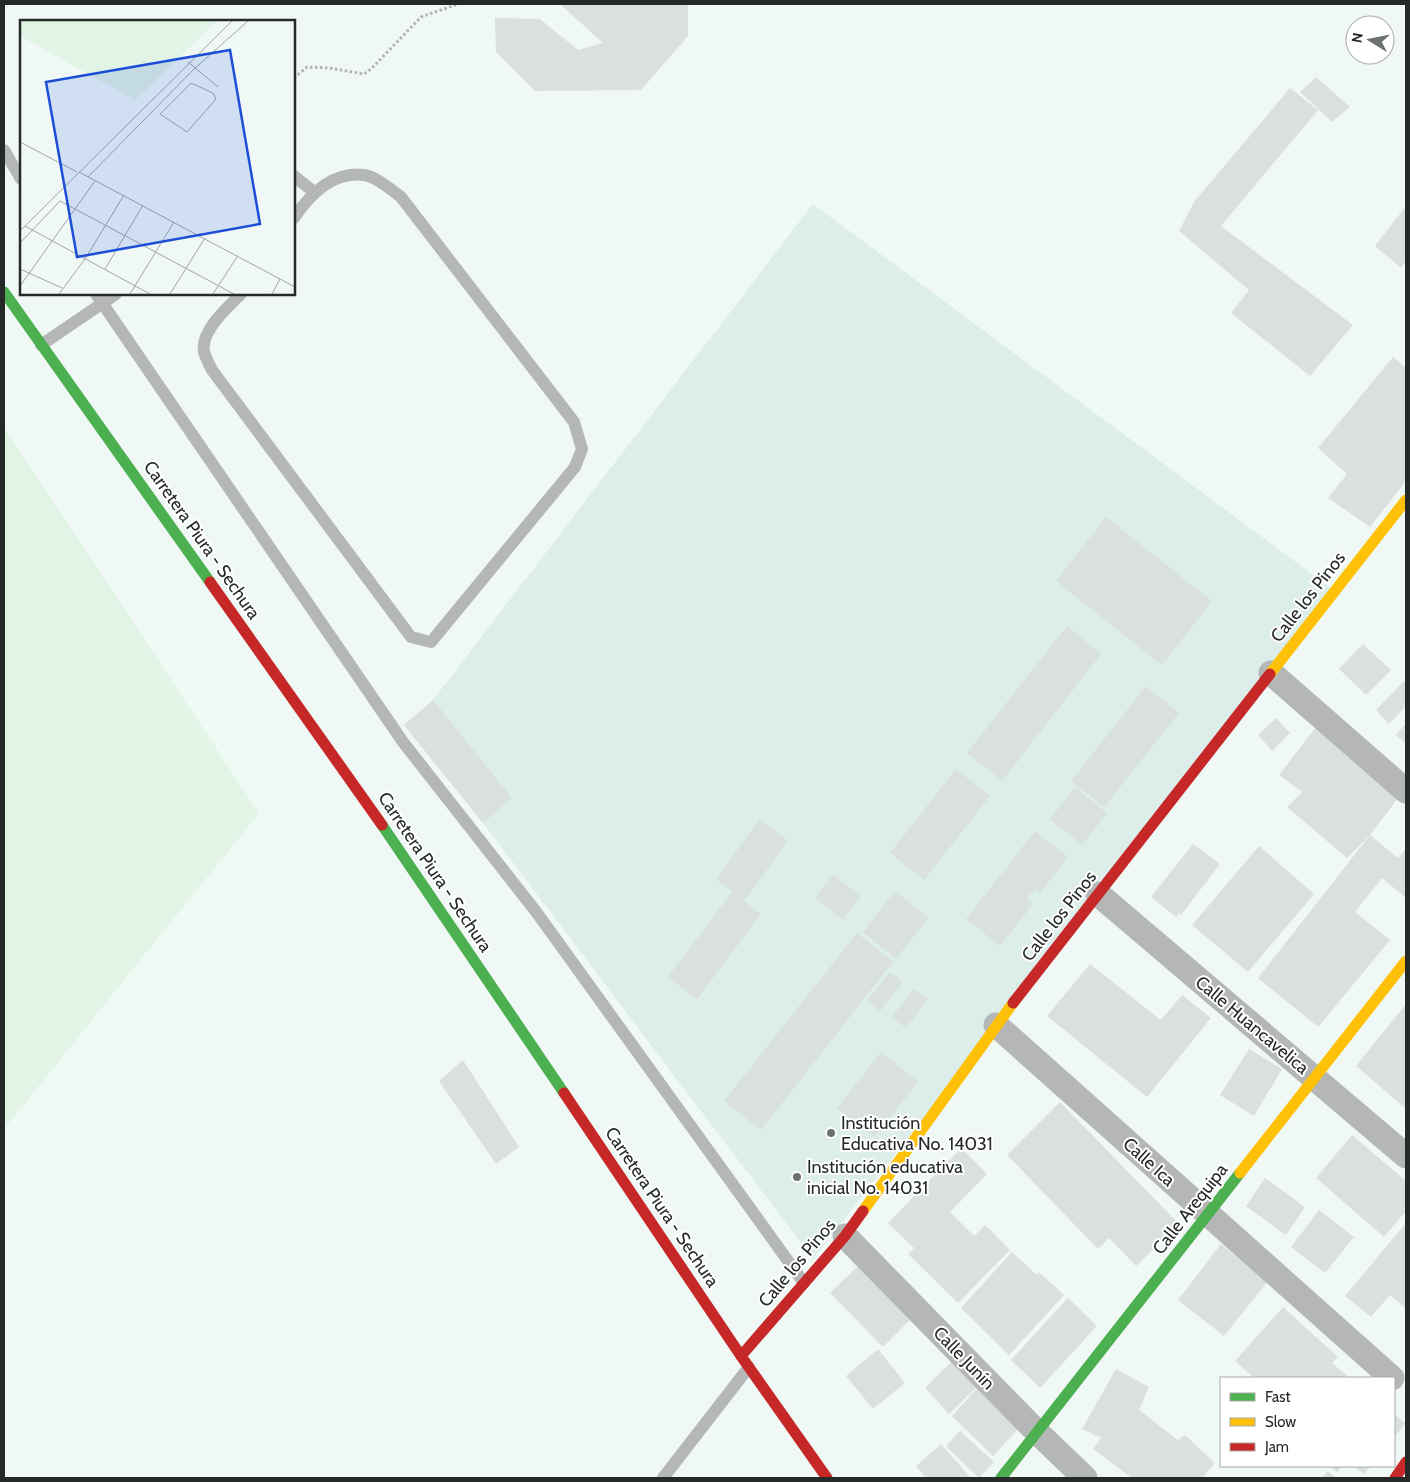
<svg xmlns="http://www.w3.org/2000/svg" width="1410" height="1482" viewBox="0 0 1410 1482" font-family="Cabin,sans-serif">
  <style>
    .built { fill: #dcedea }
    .green { fill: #e2f4e6 }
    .building { fill: #d9e0df }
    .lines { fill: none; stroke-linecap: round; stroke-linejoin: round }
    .path { stroke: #afb3b2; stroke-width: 3; stroke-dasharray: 2.5 2.5; stroke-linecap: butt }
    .lane { stroke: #b4b7b6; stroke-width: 12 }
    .street { stroke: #b4b7b6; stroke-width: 25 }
    .fast { stroke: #4caf50; stroke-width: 11 }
    .slow { stroke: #ffc107; stroke-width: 11 }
    .jam { stroke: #c62828; stroke-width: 11 }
    .poi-dot { fill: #6c7271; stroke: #fff; stroke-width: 2 }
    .labels { text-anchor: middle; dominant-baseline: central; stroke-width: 4; stroke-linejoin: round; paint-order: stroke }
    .street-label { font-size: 18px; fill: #252a29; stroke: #fff }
    .poi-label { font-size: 18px; fill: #252a29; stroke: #fff; text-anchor: start }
    .inset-road { fill: none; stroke: #9fa6a4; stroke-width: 1 }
    .view { fill: #1d4ed8; fill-opacity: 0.15; stroke: #1d4ed8; stroke-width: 2.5 }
    .inset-edge { fill: none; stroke: #252a29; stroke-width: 2.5 }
  </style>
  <rect width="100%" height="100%" fill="#f0f8f6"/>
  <path class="built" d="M813,204L1335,591L813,1259L483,823L404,725L433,700Z"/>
  <path class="green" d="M4,427L259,813L4,1129Z"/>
  <path class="building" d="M560,4H688V36L641,90L535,91L496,52L495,18L540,19L578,50L603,43Z
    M1316,77L1350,107L1332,122L1300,92Z
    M1290,88L1318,110L1221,226L1353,325L1310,376L1231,313L1249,290L1179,231L1194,202Z
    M1406,206V261L1401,268L1375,246Z
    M1393,357L1406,368V481L1370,527L1328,498L1347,474L1318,448Z
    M1106,517L1212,601L1162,665L1056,581Z
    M1067,626L1101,654L1002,781L967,753Z
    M1363,644L1391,670L1366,695L1339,669Z
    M1404,681L1406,683V706L1389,724L1376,710Z
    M1146,686L1179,713L1104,807L1071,781Z
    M433,700L512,798L483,823L404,725Z
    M1276,718L1290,733L1272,751L1258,735Z
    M1406,723V744L1396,735Z
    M1316,727L1399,797L1370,835L1347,858L1287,807L1302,792L1279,775Z
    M956,769L990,796L924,880L890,853Z
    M1075,787L1107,813L1082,845L1050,819Z
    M760,819L788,841L744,901L761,914L697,999L668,977L732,892L716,879Z
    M1035,831L1068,857L1040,893L1035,888L1027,899L1033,904L1000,946L966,919Z
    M1370,835L1398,858L1406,849V898L1382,878L1355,912L1390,940L1318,1027L1258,978Z
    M1193,844L1220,864L1181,915L1179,913L1176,917L1151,897Z
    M1259,846L1314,894L1248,972L1192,925Z
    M833,875L861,896L843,920L815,898Z
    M895,891L928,918L896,959L863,932Z
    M857,933L893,962L761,1130L724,1101Z
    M1090,964L1161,1020L1182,995L1211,1018L1147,1097L1047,1016Z
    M890,972L903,982L880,1011L867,1001Z
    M914,988L928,999L906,1028L892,1017Z
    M1406,1004V1109L1356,1066Z
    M1249,1049L1282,1069L1254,1116L1220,1095Z
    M881,1052L918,1082L874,1137L837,1108Z
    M463,1060L519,1147L496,1164L439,1081Z
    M1060,1102L1179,1224L1136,1266L1109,1238L1098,1249L1007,1155Z
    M1352,1135L1406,1181V1211L1384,1237L1316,1178Z
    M961,1148L987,1174L950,1212L974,1236L985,1225L1010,1250L958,1303L908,1254L914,1248L888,1223Z
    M1265,1178L1305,1207L1286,1235L1246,1206Z
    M1319,1210L1354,1237L1325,1273L1291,1247Z
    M1406,1223V1309L1390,1295L1371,1317L1345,1296Z
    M1221,1244L1268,1281L1224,1336L1178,1300Z
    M1012,1252L1037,1275L1039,1272L1064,1295L1009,1355L961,1308Z
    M860,1264L912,1318L883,1347L830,1293Z
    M1068,1298L1097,1326L1040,1388L1011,1360Z
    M1283,1307L1338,1357L1332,1363L1350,1378H1254L1235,1361Z
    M878,1349L905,1383L873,1409L846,1376Z
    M955,1358L980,1384L949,1414L925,1388Z
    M1116,1369L1149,1387L1139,1410L1178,1440L1185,1435L1215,1463L1202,1478H1132L1093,1449L1101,1438L1082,1429Z
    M979,1386L1021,1426L993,1456L952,1416Z
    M1394,1414L1405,1423L1394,1438Z
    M960,1431L994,1462L979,1478L946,1446Z
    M941,1444L971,1478H926L916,1466Z
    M1329,1466H1342L1337,1472Z
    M1354,1466H1371L1364,1474Z
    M1327,1471L1337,1478H1322Z"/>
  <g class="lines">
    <path class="path" d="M294,78L307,67L329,68L364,74L372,68L421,17L458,4"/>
    <path class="lane" d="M4,150L21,179
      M294,176L314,192
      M96,294L403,742L537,913L804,1283
      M241,294C228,307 200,331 204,352C206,358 209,364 212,370L411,637L431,642L575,467L582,449L574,422L401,197C392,190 375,176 364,175C333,171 310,194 294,218
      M41,345L116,294
      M663,1478L749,1367"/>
    <path class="street" d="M1271,673L1406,791
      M1098,894L1406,1156
      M996,1025L1392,1378
      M845,1236L1037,1432L1085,1478"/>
    <path class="fast" d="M4,292L210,582
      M382,825L564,1093
      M1001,1478L1240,1173"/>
    <path class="slow" d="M1270,674L1406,500
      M1240,1173L1406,961
      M863,1211L1013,1003"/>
    <path class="jam" d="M210,582L382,825
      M1013,1003L1270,674
      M564,1093L741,1356L827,1478
      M741,1356L845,1236L863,1211
      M1395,1478L1406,1462"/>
  </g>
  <g class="poi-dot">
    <circle cx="831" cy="1133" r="5"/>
    <circle cx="797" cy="1177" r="5"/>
  </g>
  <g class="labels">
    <g class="street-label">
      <text transform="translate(202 540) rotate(55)">Carretera Piura - Sechura</text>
      <text transform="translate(1308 597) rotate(-52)">Calle los Pinos</text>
      <text transform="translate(435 872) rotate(56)">Carretera Piura - Sechura</text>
      <text transform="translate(1059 916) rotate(-52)">Calle los Pinos</text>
      <text transform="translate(1252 1025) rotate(40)">Calle Huancavelica</text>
      <text transform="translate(1149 1162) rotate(42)">Calle Ica</text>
      <text transform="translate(662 1207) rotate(56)">Carretera Piura - Sechura</text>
      <text transform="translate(1190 1209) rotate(-52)">Calle Arequipa</text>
      <text transform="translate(797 1263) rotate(-50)">Calle los Pinos</text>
      <text transform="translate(964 1358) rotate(46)">Calle Junín</text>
    </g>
    <g class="poi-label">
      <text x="841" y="1123">Institución<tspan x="841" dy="21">Educativa No. 14031</tspan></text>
      <text x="807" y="1167">Institución educativa<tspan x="807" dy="21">inicial No. 14031</tspan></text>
    </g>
  </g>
  <g transform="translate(20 20)">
    <rect width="275" height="275" fill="#f0f8f6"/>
    <path d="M0,1H197L115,80L0,16Z" fill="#e2f4e6"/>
    <path class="inset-road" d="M168,42L198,67M171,63L193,73L196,79L167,112L140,94ZM0,122L57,152M59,152L275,267M68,157L174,49L228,1M5,206L130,274M0,211L212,1M0,223L40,181L214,274M0,249L42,268M85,249L123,185M0,266L75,161M39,274L65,239L104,175M110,274L154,202M150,274L185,218M193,274L217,237M252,274L260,259"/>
    <path class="view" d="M210,30L240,204L57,237L26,62Z"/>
    <rect width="275" height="275" class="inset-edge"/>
  </g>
  <rect width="1410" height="1482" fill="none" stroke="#252a29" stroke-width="10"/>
  <rect x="1220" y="1377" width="175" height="90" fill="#ffffff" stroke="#a8aaa9"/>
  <rect x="1230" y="1393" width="25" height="8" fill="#4caf50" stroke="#a8aaa9"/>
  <text x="1265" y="1402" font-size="15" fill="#252a29">Fast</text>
  <rect x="1230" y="1418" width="25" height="8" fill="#ffc107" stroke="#a8aaa9"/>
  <text x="1265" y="1427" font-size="15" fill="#252a29">Slow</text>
  <rect x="1230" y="1443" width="25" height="8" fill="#c62828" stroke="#a8aaa9"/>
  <text x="1265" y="1452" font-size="15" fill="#252a29">Jam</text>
  <g transform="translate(1370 40) rotate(280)"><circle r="24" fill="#ffffff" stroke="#a8aaa9"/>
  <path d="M0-4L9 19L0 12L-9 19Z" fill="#6c7271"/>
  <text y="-8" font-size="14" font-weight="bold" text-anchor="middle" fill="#252a29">N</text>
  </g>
</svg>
